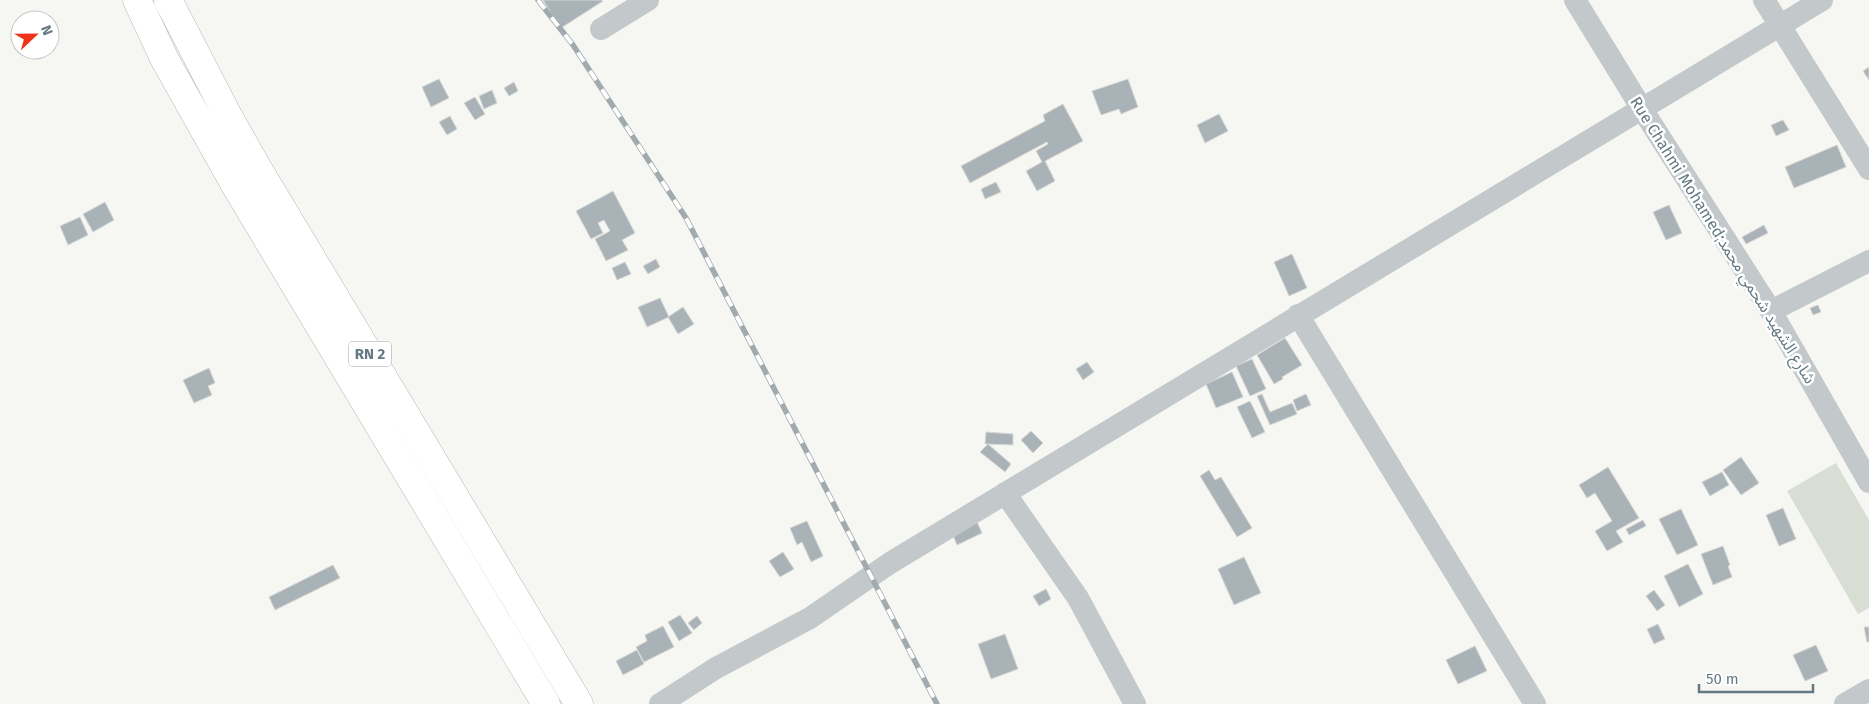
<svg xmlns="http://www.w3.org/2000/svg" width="1869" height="704" viewBox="0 0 1869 704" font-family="'Fira Sans','Noto Sans Arabic',sans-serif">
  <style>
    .green { fill: #d8ded3 }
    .building { fill: #a9b3b7; stroke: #d7d7d5 }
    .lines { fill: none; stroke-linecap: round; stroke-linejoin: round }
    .highway-casing { stroke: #b5babc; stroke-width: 29 }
    .minor { stroke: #c3c8ca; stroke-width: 22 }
    .highway { stroke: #fff; stroke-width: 28 }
    .rail-casing { stroke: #a1aaae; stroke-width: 5.5 }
    .rail { stroke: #fff; stroke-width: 4; stroke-dasharray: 11; stroke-linecap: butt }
    .labels { text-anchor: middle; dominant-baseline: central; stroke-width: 5; stroke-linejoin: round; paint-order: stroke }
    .shield { fill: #fff; stroke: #92a2aa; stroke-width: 1 }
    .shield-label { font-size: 15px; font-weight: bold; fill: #637a85 }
    .street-label { font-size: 16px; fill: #637a85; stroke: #fff }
  </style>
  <rect width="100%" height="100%" fill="#f6f6f2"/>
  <path class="green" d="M1836,463L1869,520V608L1858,614L1787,491Z"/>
  <path class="building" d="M543,0H602L603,1L561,28Z
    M1869,67V80L1863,71Z
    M439,79L449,98L431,107L422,87Z
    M1128,79L1138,107L1121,114L1119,109L1101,115L1092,91Z
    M514,82L518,91L509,96L504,88Z
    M492,90L497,103L484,109L479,96Z
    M475,97L485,114L475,120L464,103Z
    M1063,104L1083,141L1045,161L1055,181L1037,191L1026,171L1042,162L1036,151L1048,144L1047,142L970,183L961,166L1045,121L1043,115Z
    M1219,114L1228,131L1205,143L1197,125Z
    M450,116L457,129L447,135L439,122Z
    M1783,120L1789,130L1776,136L1771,125Z
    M1837,145L1846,167L1794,188L1785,167Z
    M996,182L1001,192L985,199L981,189Z
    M613,191L635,233L622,240L628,250L606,261L595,239L610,231L604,220L598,223L603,233L591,239L576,211Z
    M105,202L114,220L93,232L83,214Z
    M1669,205L1682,233L1666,240L1653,212Z
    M80,217L88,235L68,245L60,226Z
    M1764,225L1768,233L1746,244L1742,237Z
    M1292,254L1307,288L1289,296L1274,262Z
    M656,259L660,267L648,274L643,266Z
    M625,262L631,274L617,280L612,268Z
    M660,298L669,317L647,327L638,307Z
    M1818,305L1821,312L1813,315L1810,308Z
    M683,307L694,324L678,334L668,317Z
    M1285,338L1302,365L1282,377L1283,379L1274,384L1257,355Z
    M1252,359L1266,389L1250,396L1236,366Z
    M1087,362L1094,372L1083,380L1076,369Z
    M209,368L215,383L208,386L212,395L194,403L183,380Z
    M1232,372L1243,397L1216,408L1206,384Z
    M1262,394L1270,412L1292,403L1297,414L1270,425L1257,396Z
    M1306,394L1311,405L1297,411L1293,400Z
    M1250,401L1265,432L1252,438L1237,407Z
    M1031,431L1043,443L1033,453L1021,440Z
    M986,432L1013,434V445L985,444Z
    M988,444L1011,464L1005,472L980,452Z
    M1741,457L1759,483L1741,495L1723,470Z
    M1608,467L1639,518L1616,531L1623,542L1607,551L1595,531L1612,521L1595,493L1587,498L1579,485Z
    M1209,470L1215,480L1221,477L1252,528L1237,537L1200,476Z
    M1722,472L1729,485L1710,496L1702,482Z
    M1783,508L1796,539L1779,546L1766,515Z
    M1681,509L1698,545L1677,555L1659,519Z
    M1643,520L1646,526L1629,535L1626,529Z
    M807,521L823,556L811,562L802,542L797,545L790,528Z
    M977,522L982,533L957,545L952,533Z
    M1723,546L1730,565L1728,566L1732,577L1713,585L1701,554Z
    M783,552L794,569L780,577L769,561Z
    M1244,557L1261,593L1234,605L1218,569Z
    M1688,564L1703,594L1679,607L1664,576Z
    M333,565L340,578L275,610L269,597Z
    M1046,589L1051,599L1039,606L1033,596Z
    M1654,590L1665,605L1657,611L1646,596Z
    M680,615L692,633L679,641L668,622Z
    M697,616L702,623L694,630L688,623Z
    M1658,624L1665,639L1654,644L1647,629Z
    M663,626L674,647L644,662L636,647L647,641L645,635Z
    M1864,627H1869V642H1867Z
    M1005,634L1018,669L991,679L978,644Z
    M1816,645L1828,671L1805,681L1793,655Z
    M1475,646L1487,671L1458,684L1446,660Z
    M637,650L644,664L623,675L616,661Z"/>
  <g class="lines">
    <g class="highway-casing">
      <path id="highway" d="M137,0L165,60L234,183L546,704
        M168,0L228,116L258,169L579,704"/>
    </g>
    <path class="minor" d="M1575,0L1642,109L1771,311L1869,482
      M1764,0L1869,169
      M601,29L648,0
      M1771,311L1869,261
      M1298,315L1535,704
      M1005,493L1078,598L1135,704
      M660,704L716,668L810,618L890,563L1822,0
      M1845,704L1869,690"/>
    <use href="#highway" class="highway"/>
    <g class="rail-casing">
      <path id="rail" d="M538,0L573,45L686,218L937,704"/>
    </g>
    <use href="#rail" class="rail"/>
  </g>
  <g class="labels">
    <rect class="shield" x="349" y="341.5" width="42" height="25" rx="4"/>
    <g class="shield-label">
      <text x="370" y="354">RN 2</text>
    </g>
    <g class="street-label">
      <text transform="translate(1723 240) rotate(58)">Rue Chahmi Mohamed;شارع الشهيد شحمي محمد</text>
    </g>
  </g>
  <g transform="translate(35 35) rotate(68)"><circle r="24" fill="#ffffff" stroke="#c1cace"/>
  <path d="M0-4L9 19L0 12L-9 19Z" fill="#ef3319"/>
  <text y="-8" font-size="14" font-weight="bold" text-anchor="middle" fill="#637a85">N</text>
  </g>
  <path d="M1699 684v8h114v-8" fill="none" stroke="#637a85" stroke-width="2.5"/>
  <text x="1706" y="684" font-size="15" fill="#637a85" stroke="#ffffff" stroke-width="4" paint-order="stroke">50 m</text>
</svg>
